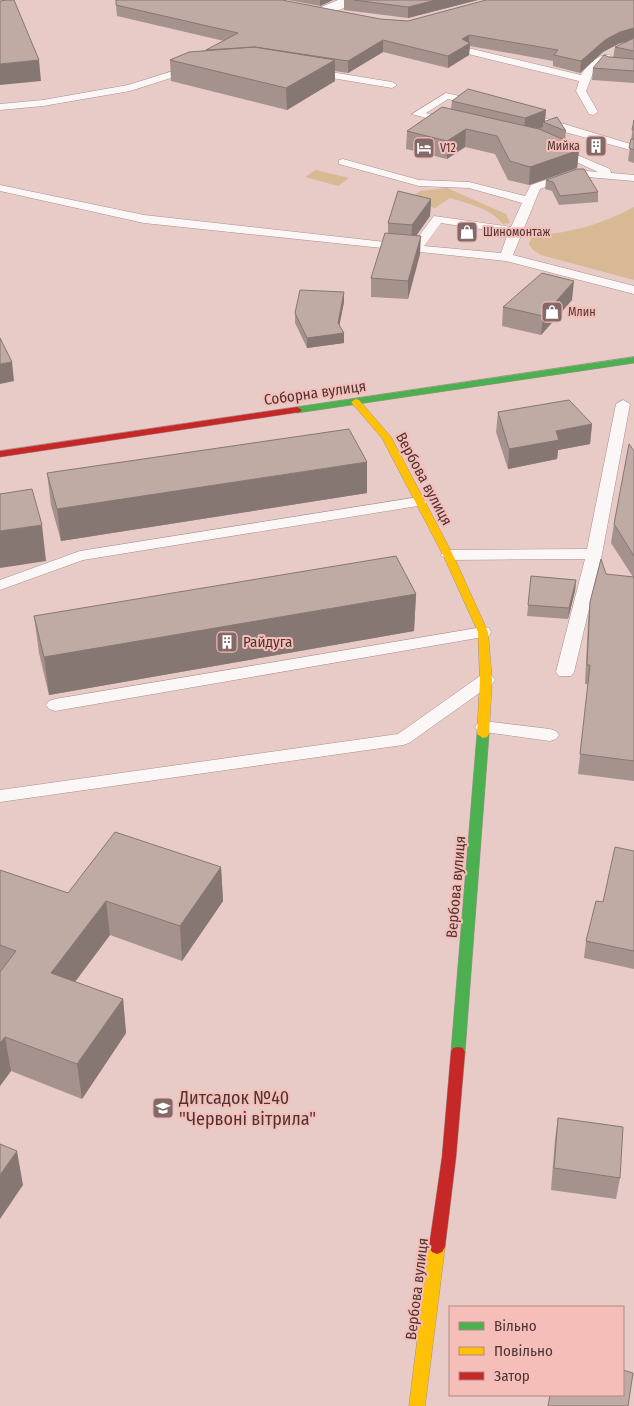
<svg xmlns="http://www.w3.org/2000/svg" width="634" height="1406" viewBox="0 0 634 1406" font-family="'Fira Sans Condensed',sans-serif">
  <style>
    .green { fill: #d8b993 }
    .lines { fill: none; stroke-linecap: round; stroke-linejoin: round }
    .lane-casing { stroke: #a6908e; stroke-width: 1 }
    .street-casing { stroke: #a6908e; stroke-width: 1 }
    .fast-casing { stroke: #a6908e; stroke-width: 1 }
    .slow-casing { stroke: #a6908e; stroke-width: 1 }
    .jam-casing { stroke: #a6908e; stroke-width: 1 }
    .lane { fill: #fcf7f7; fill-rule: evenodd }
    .street { fill: #fcf7f7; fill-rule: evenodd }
    .fast { fill: #4caf50; fill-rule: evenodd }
    .slow { fill: #ffc107; fill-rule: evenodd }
    .jam { fill: #c62828; fill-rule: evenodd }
    .wall { fill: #a5928d }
    .shaded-wall { fill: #867773 }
    .building { fill: #c0aaa4; stroke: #867773 }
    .labels { text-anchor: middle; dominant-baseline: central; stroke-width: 4; stroke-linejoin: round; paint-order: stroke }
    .far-poi-label { font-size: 12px; fill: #4c3533; stroke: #f6beb9; text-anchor: start }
    .street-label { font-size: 15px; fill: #4c3533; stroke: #f6beb9 }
    .poi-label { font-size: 15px; fill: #4c3533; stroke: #f6beb9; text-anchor: start }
    .near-poi-label { font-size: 18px; fill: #4c3533; stroke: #f6beb9; text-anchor: start }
  </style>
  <rect width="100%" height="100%" fill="#e8cac7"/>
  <path class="green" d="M316,170L349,178L338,186L305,177Z
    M447,188L506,214L510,223L503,224C490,208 469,204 450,198L435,208L408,201L420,191Z
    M634,207V280L541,255L533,250L529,244L531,238L536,235C572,233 602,224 634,207Z"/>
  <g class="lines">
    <g class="lane-casing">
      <path id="lane" d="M468,48L581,75C587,66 598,53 610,55V59L593,73L586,91L598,112L593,115L589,114L576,91L579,81L464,53V49Z
        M192,65L197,68L196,70L130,91L43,106L0,110V104L43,100L128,85Z
        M312,69L392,82L397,85L392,88L308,74V70Z
        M446,93L482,101L483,103L478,106L448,99L426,113L454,120V124L450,125L412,114Z
        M544,118L634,145V151L554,129L540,123V119Z
        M556,146L610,169L611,173L634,175V181L576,176L540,189L513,255L634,286V294L506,261L144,223L0,191V185L144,215L412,245L434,216L511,227L522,203L469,188L419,186L339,164V160L343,159L419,180L469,182L525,196L531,185L575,170L598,172L552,151L550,149ZM441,223L508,233L501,253L424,246Z
        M623,400L630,404L602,554L574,672L571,676H559L556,672L585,559L448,560L440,555L448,550L587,549L616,404Z
        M419,497L427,502L424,505L83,560L0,590V580L80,551Z
        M483,627L489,628L491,632L489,636L55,711L49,709L46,705L49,701L55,699Z
        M486,675L492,676L495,680L492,684L409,743L403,745L0,802V790L398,734L480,676Z
        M484,721L550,729L556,731L559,735L556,739L550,741L478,731L475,727L478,723Z"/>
    </g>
    <g class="street-casing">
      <path id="street" d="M338,0H358L356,3L324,16L319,17L312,13L314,10Z"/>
    </g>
    <g class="fast-casing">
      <path id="fast" d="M634,357V363L297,413L292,410L297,407Z
        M483,730L489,734L465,1052L463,1056L458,1057L453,1056L451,1052L477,734Z"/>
    </g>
    <g class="slow-casing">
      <path id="slow" d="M356,399L359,400L391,437L453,555L488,632L492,680L489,734L487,737L483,738L477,734L480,680L478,632L443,555L382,438L351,402Z
        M437,1240L442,1242L445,1247L425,1406H409L429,1247L432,1242Z"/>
    </g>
    <g class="jam-casing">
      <path id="jam" d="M297,407L302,410L300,412L0,457V451Z
        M458,1047L463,1048L465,1052L456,1157L445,1247L442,1252L437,1254L432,1252L429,1247L442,1157L451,1052L453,1048Z"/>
    </g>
    <use href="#lane" class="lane"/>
    <use href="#street" class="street"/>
    <use href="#fast" class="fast"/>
    <use href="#slow" class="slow"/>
    <use href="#jam" class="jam"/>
  </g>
  <path class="wall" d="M288,0H333L320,6Z
    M344,0H478L408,18L344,10Z
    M634,0V83L592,80L593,68L609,57L613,58L615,47L630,40L618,44L603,52L580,73L553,66V61L470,46L469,55L448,68L383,52L348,73L335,71V81L287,110L171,81L170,60L206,50L224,41L117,16L116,5L408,21Z
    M452,101L545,121L566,131L565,141L579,150L577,168L529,185L508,180L495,154L465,147L447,159L406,149L407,131L451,109Z
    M634,120V163L628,161Z
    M546,180L598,192V202L559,205L552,191L545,189Z
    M431,199L430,216L416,236L420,254L408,299L371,297V278L388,233V223Z
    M344,292V302L339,325L344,333V343L307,348L295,323V313Z
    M572,300L541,335L502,326L503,307Z
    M498,412L592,424L590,444L558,450L557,459L508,469L496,432Z
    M634,451V781L578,774L588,684H585L588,621L590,602L606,574L633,577L611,543L614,524Z
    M47,473L367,493L61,541L51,505Z
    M531,576L576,580L575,591L568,619L527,616Z
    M416,594L414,631L49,695L39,653L34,616Z
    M634,851V969L584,958L586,941L603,902Z
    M221,867L223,901L182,961L110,935L75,982L123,999L126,1033L82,1099L11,1071L0,1086V870L68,893Z
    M558,1118L620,1178L616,1199L551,1190L555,1139Z"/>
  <path class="shaded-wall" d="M320,0H333L320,6Z
    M436,0H478L408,18V7Z
    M634,28V39L618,44L603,52L580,73L581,61L605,40L620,32Z
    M469,35V44L470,43L469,55L448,68V56L462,39Z
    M383,40V52L348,73V61Z
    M39,60L41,81L0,85V64Z
    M335,60V81L287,110L286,88Z
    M546,110L545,122H543V127L524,134L525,118Z
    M466,129L465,147L447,159V141Z
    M579,150L577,168L529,185L530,167Z
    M431,199L430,216L411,243L412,225Z
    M421,236L420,254L408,299V281Z
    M574,281L572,300L541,335L543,316Z
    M344,292V302L338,333V323Z
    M344,333V343L307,348V338Z
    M12,362L14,381L0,384V364Z
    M592,424L590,444L558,450L557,459L508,469L509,449L556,431Z
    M367,462V493L61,541L57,509Z
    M42,525L46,561L0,568V531Z
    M576,580L575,591L568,619L569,608Z
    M416,594L414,631L49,695L44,657Z
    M221,867L223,901L182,961L180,926Z
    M106,901L110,935L56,1007L51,973Z
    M123,999L126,1033L82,1099L77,1064Z
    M5,1037L11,1071L0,1086V1043Z
    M17,1151L23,1185L0,1219V1175Z"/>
  <path class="building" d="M7,0H14L39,60L0,64V1Z
    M116,0H282L380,19L408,21L486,0H634V28L620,32L605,40L581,61L554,55L558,50L469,35L462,39L470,43L448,56L383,40L348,61L255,47L206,50L238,33L116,5Z
    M354,0H436L408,7Z
    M634,38V51L615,47Z
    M254,47L335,60L286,88L170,60L189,52Z
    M604,55L609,57L634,59V71L593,68Z
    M468,89L546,110L525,118L452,101Z
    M442,107L539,129L576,145L579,150L530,167L510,161L497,136L466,129L447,141L407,131Z
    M557,117L566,131L543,122Z
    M634,120V130H632Z
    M631,139H634V150L629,148Z
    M577,169H584L598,192L560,196L553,182L546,180Z
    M398,191L431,199L412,225L388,223Z
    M385,233L421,236L408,281L371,278Z
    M542,273L574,281L543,316L503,307Z
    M300,290L344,292L338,323L344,333L307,338L295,313Z
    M0,338L12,362L0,364Z
    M569,400L592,424L556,431L559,440L509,449L498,412Z
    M349,429L367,462L57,509L47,473Z
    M629,444L634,451V556L614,524Z
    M32,489L42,525L0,531V494Z
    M396,556L416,594L44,657L34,616Z
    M601,559L606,574L634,577V761L580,754L590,665H587L590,602Z
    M531,576L576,580L569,608L528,605Z
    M115,832L221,867L180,926L106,901L51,973L123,999L77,1064L5,1037L0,1043V972L16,951L0,945V870L68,893Z
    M615,847L634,851V951L586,941L596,901L603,902Z
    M558,1118L623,1127L620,1178L554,1168Z
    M0,1144L17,1151L0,1175Z
    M623,1370L633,1373L628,1406H548L550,1395H623Z"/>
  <defs>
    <g id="building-square" transform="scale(1.125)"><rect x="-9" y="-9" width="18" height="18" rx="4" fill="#836967" stroke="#f6beb9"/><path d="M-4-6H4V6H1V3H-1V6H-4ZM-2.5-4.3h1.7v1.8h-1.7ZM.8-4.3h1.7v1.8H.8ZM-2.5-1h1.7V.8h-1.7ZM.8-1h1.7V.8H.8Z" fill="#fff"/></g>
    <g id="hotel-square" transform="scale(1.125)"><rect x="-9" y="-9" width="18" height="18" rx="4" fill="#836967" stroke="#f6beb9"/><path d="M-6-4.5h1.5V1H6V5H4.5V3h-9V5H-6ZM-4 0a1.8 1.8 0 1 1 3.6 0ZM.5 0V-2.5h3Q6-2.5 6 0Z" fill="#fff"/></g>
    <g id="shop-square" transform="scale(1.125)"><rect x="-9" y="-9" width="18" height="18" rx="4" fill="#836967" stroke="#f6beb9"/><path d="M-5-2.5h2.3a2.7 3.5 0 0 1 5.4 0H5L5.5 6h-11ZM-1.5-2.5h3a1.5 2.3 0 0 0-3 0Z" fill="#fff"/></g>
    <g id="school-square" transform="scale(1.125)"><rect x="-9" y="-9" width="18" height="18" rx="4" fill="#836967" stroke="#f6beb9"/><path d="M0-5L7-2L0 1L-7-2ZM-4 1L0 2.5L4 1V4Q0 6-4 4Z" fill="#fff"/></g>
  </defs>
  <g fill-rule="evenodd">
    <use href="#building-square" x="596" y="146"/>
    <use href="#hotel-square" x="424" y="148"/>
    <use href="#shop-square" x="467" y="232"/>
    <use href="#shop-square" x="552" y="312"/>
    <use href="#building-square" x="227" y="642"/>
    <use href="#school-square" x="163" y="1108"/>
  </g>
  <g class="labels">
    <g class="far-poi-label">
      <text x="580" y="146" text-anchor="end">Мийка</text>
      <text x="440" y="148">V12</text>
      <text x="483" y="232">Шиномонтаж</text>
      <text x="568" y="312">Млин</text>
    </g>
    <g class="street-label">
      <text transform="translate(315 393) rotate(-8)">Соборна вулиця</text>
      <text transform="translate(424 479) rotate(62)">Вербова вулиця</text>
      <text transform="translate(456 887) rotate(-85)">Вербова вулиця</text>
      <text transform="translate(417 1289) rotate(-83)">Вербова вулиця</text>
    </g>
    <g class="poi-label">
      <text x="243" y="642">Райдуга</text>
    </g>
    <g class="near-poi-label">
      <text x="179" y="1098">Дитсадок №40<tspan x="179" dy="21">"Червоні вітрила"</tspan></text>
    </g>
  </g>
  <rect x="449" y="1306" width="175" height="90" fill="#f6beb9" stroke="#b28783"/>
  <rect x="459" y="1322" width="25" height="8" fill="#4caf50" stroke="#b28783"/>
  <text x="494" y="1331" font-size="15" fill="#4c3533">Вільно</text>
  <rect x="459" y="1347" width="25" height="8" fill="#ffc107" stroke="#b28783"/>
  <text x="494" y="1356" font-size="15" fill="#4c3533">Повільно</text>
  <rect x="459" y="1372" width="25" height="8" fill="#c62828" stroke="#b28783"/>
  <text x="494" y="1381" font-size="15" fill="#4c3533">Затор</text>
</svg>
